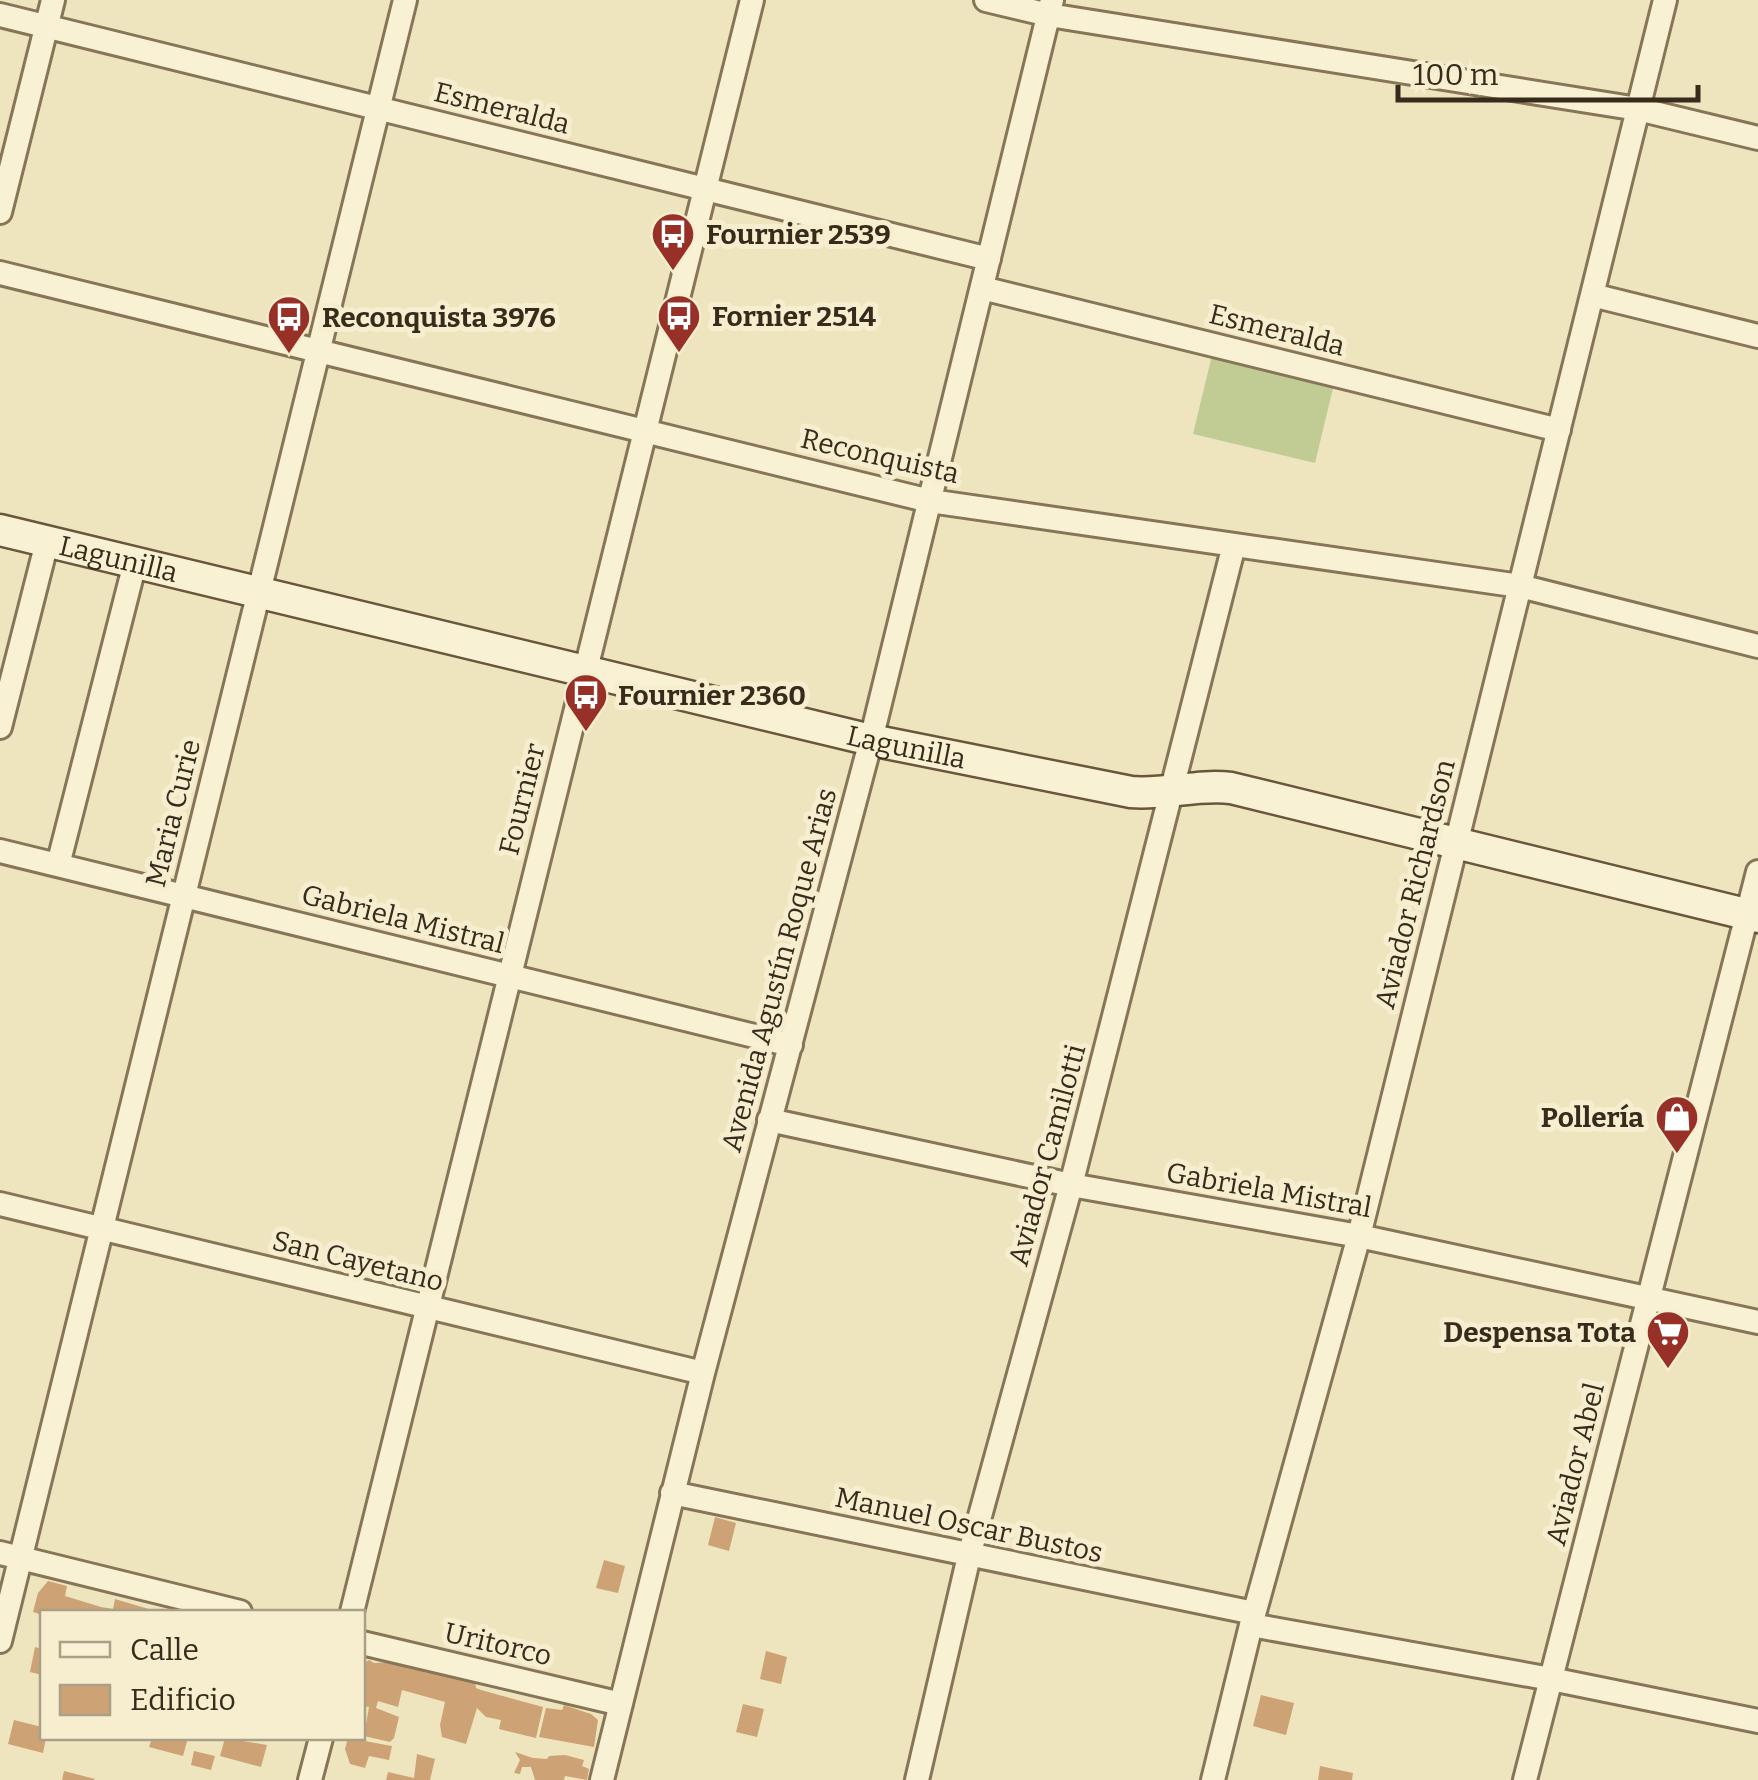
<svg xmlns="http://www.w3.org/2000/svg" width="1758" height="1780" viewBox="0 0 1758 1780" font-family="Bitter,serif">
  <style>
    .green { fill: #c0cc93 }
    .building { fill: #cda275 }
    .lines { fill: none; stroke-linecap: round; stroke-linejoin: round }
    .street-casing { stroke: #877557; stroke-width: 28 }
    .secondary-casing { stroke: #69563b; stroke-width: 35 }
    .street { stroke: #f9f1d3; stroke-width: 22 }
    .secondary { stroke: #f9f1d3; stroke-width: 30 }
    .labels { text-anchor: middle; dominant-baseline: central; stroke-width: 10; stroke-linejoin: round; paint-order: stroke }
    .street-label { font-size: 28px; fill: #372b1c; stroke: #f6eecf }
    .poi-label { font-size: 28px; font-weight: bold; fill: #372b1c; stroke: #f6eecf; text-anchor: start }
  </style>
  <rect width="100%" height="100%" fill="#eee5bf"/>
  <path class="green" d="M1212,355L1334,384L1315,463L1193,434Z"/>
  <path class="building" d="M715,1517L736,1523L729,1551L708,1545Z
    M604,1560L625,1566L618,1593L596,1588Z
    M48,1581L67,1586L65,1596L101,1607L113,1609L115,1599L159,1612L42,1615L33,1612L38,1593Z
    M35,1647L42,1649V1675L30,1672Z
    M766,1651L787,1657L781,1684L760,1679Z
    M369,1660L374,1663L387,1662L421,1667L423,1671L475,1682L476,1688L481,1690L543,1707L536,1738L499,1729L501,1720L486,1717L477,1708L466,1744L442,1737L440,1725L445,1702L402,1690L398,1707L378,1701L376,1708L399,1717L394,1738L390,1742L364,1736L369,1707L362,1706V1664Z
    M1261,1695L1294,1703L1286,1735L1253,1726Z
    M743,1704L764,1709L757,1737L736,1732Z
    M564,1705L591,1714L598,1720L594,1747L539,1737L546,1708L562,1710Z
    M14,1720L42,1727V1738H46L43,1753L8,1744Z
    M152,1738H188L183,1756L149,1747Z
    M225,1738L267,1745L261,1767L220,1756Z
    M348,1738L392,1746L389,1760L369,1756L365,1768L350,1764L345,1749Z
    M194,1751L215,1756L211,1770L191,1765Z
    M515,1752L533,1758L547,1759L549,1756L565,1755L584,1760L582,1766L589,1769L587,1780L565,1776L564,1780H535L531,1767H522L520,1774L514,1773L520,1760Z
    M417,1754L435,1759L430,1780H386L388,1772L414,1778Z
    M1320,1766L1353,1773L1352,1780H1318Z
    M64,1771L95,1779L94,1780H62Z"/>
  <g class="lines">
    <g class="street-casing">
      <path id="street" d="M986,0L1049,15L1638,109L1758,138
        M0,15L989,259
        M0,212L53,0
        M0,273L930,501L1520,586L1758,646
        M982,288L1559,430
        M1592,295L1758,336
        M0,727L47,542
        M0,851L791,1045
        M58,865L135,563
        M769,1120L1071,1185L1359,1236L1758,1322
        M0,1204L703,1373
        M672,1493L1254,1613
        M0,1553L240,1612
        M352,1612L752,0
        M1251,1625L1551,1679L1758,1721
        M0,1641L405,0
        M362,1643L621,1704
        M310,1780L321,1738
        M602,1780L703,1373L871,740L1052,0
        M917,1780L969,1556L1071,1185L1234,545
        M1213,1780L1251,1625L1359,1236L1665,0
        M1525,1780L1758,872"/>
    </g>
    <g class="secondary-casing">
      <g id="secondary">
        <path id="s1" d="M0,530L871,740L1131,792C1164,795 1197,784 1231,788L1758,917"/>
      </g>
    </g>
    <use href="#street" class="street"/>
    <use href="#secondary" class="secondary"/>
  </g>
  <defs>
    <g id="bus-pin" transform="scale(2.25)"><path d="M0 17L-7.5 6A9.5 9.5 0 1 1 7.5 6Z" fill="#973027" stroke="#f6eecf"/><path d="M-5-6H5V4H4V6H2V4H-2V6H-4V4H-5ZM-3.5-4V0h7V-4ZM-3.5 1.2v1.5H-2V1.2ZM2 1.2v1.5H3.5V1.2Z" fill="#fff"/></g>
    <g id="shop-pin" transform="scale(2.25)"><path d="M0 17L-7.5 6A9.5 9.5 0 1 1 7.5 6Z" fill="#973027" stroke="#f6eecf"/><path d="M-5-2.5h2.3a2.7 3.5 0 0 1 5.4 0H5L5.5 6h-11ZM-1.5-2.5h3a1.5 2.3 0 0 0-3 0Z" fill="#fff"/></g>
    <g id="supermarket-pin" transform="scale(2.25)"><path d="M0 17L-7.5 6A9.5 9.5 0 1 1 7.5 6Z" fill="#973027" stroke="#f6eecf"/><path d="M-6-5.5h2.5l.6 2H6L4.5 2H-2.5L-4.4-4H-6ZM-1.5 3.2a1.3 1.3 0 1 0 .1 0ZM3 3.2a1.3 1.3 0 1 0 .1 0Z" fill="#fff"/></g>
  </defs>
  <g fill-rule="evenodd">
    <use href="#bus-pin" x="673" y="234"/>
    <use href="#bus-pin" x="679" y="316"/>
    <use href="#bus-pin" x="289" y="317"/>
    <use href="#bus-pin" x="586" y="695"/>
    <use href="#shop-pin" x="1677" y="1117"/>
    <use href="#supermarket-pin" x="1668" y="1332"/>
  </g>
  <g class="labels">
    <g class="street-label">
      <text transform="translate(502 108) rotate(14)">Esmeralda</text>
      <text transform="translate(1277 330) rotate(14)">Esmeralda</text>
      <text transform="translate(880 456) rotate(13)">Reconquista</text>
      <text stroke="none"><textPath href="#s1" startOffset="122">Lagunilla</textPath></text>
      <text stroke="none"><textPath href="#s1" startOffset="932">Lagunilla</textPath></text>
      <text transform="translate(522 799) rotate(-76)">Fournier</text>
      <text transform="translate(173 813) rotate(-76)">Maria Curie</text>
      <text transform="translate(1415 884) rotate(-76)">Aviador Richardson</text>
      <text transform="translate(403 919) rotate(14)">Gabriela Mistral</text>
      <text transform="translate(779 970) rotate(-75)">Avenida Agustín Roque Arias</text>
      <text transform="translate(1047 1155) rotate(-75)">Aviador Camilotti</text>
      <text transform="translate(1269 1190) rotate(10)">Gabriela Mistral</text>
      <text transform="translate(358 1261) rotate(14)">San Cayetano</text>
      <text transform="translate(1575 1464) rotate(-76)">Aviador Abel</text>
      <text transform="translate(969 1525) rotate(12)">Manuel Oscar Bustos</text>
      <text transform="translate(498 1644) rotate(13)">Uritorco</text>
    </g>
    <g class="poi-label">
      <text x="706" y="234">Fournier 2539</text>
      <text x="712" y="316">Fornier 2514</text>
      <text x="322" y="317">Reconquista 3976</text>
      <text x="618" y="695">Fournier 2360</text>
      <text x="1644" y="1117" text-anchor="end">Pollería</text>
      <text x="1636" y="1332" text-anchor="end">Despensa Tota</text>
    </g>
  </g>
  <rect x="40" y="1610" width="325" height="130" fill="#f6eecf" stroke="#aaa087" stroke-width="2.5"/>
  <rect x="60" y="1642" width="50" height="15" fill="#f9f1d3" stroke="#aaa087" stroke-width="2.5"/>
  <text x="130" y="1660" font-size="30" fill="#372b1c">Calle</text>
  <rect x="60" y="1685" width="50" height="30" fill="#cda275" stroke="#aaa087" stroke-width="2.5"/>
  <text x="130" y="1710" font-size="30" fill="#372b1c">Edificio</text>
  <path d="M1398 85v15h300v-15" fill="none" stroke="#372b1c" stroke-width="5"/>
  <text x="1413" y="85" font-size="30" fill="#372b1c" stroke="#f6eecf" stroke-width="8" paint-order="stroke">100 m</text>
</svg>
